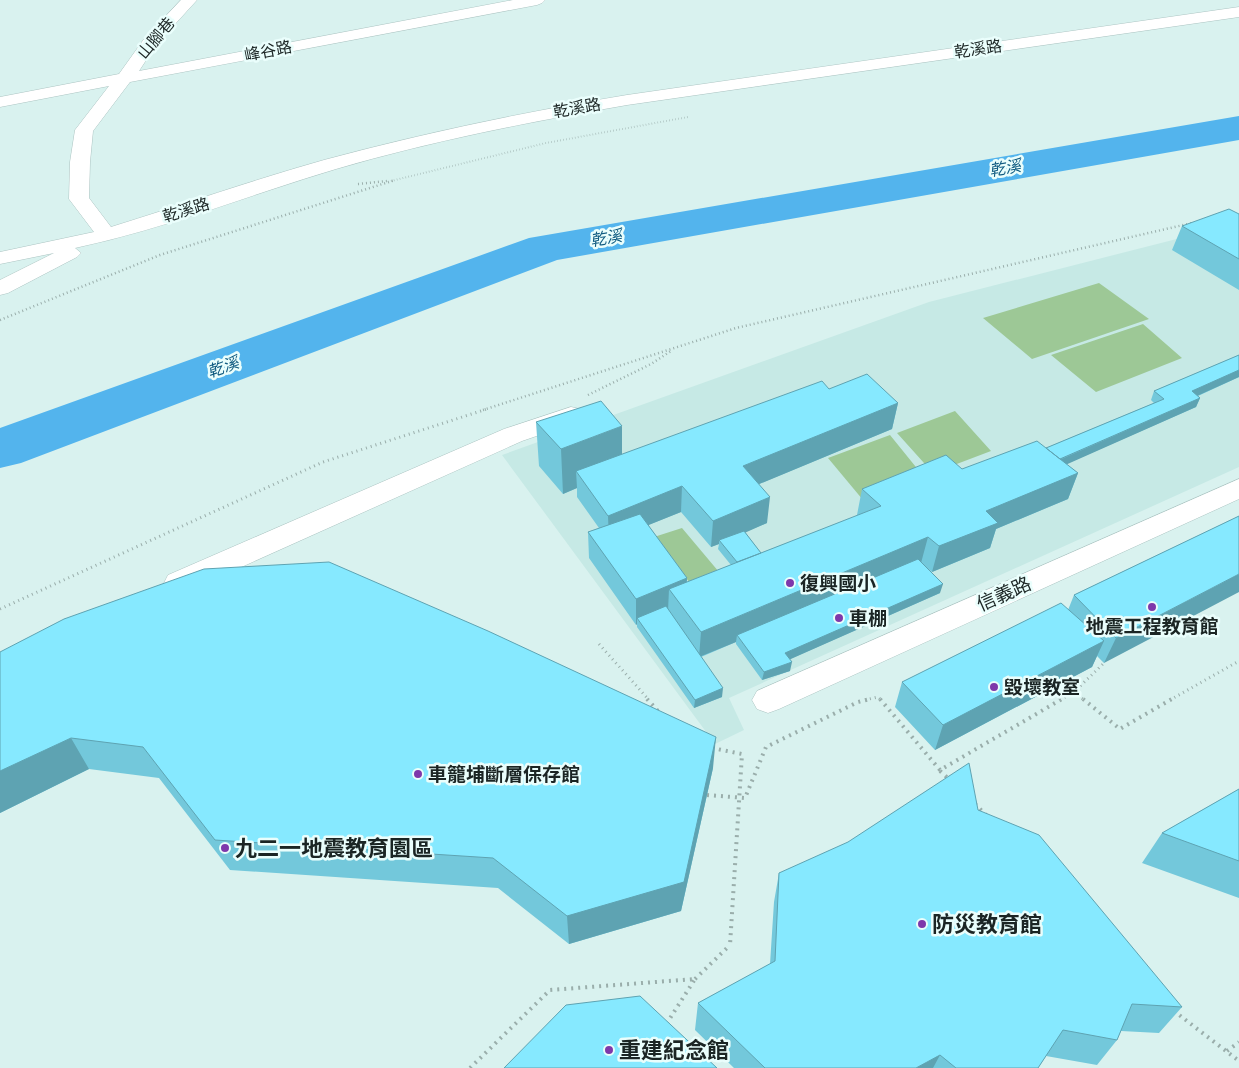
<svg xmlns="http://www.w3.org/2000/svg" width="1239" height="1068" viewBox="0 0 1239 1068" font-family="Jost,'Noto Sans TC',sans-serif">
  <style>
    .built { fill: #c6e9e5 }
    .green { fill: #9dc896 }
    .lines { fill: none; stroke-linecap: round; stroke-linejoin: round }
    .river { fill: #53b4ed; fill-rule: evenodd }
    .minor-casing { stroke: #acc4c2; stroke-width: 1 }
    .path-far3 { stroke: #9aaeab; stroke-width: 2; stroke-dasharray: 0.5 2.5; stroke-linecap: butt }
    .path-far2 { stroke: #9aaeab; stroke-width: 2.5; stroke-dasharray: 1 3; stroke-linecap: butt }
    .path-far1 { stroke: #9aaeab; stroke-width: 3; stroke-dasharray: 1 4; stroke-linecap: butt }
    .path { stroke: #9aaeab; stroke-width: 4; stroke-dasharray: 2 5; stroke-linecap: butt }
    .minor { fill: #fff; fill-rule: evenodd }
    .path-bridge-far1 { stroke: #9aaeab; stroke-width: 3; stroke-dasharray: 1 4; stroke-linecap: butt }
    .path-bridge { stroke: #9aaeab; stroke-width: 4; stroke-dasharray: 2 5; stroke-linecap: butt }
    .wall { fill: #73c8db; fill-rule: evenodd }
    .shaded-wall { fill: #5ea3b2 }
    .building { fill: #86e9ff; stroke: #5ea3b2 }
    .poi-dot { fill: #7e38ab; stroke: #eafefc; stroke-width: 2 }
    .labels { text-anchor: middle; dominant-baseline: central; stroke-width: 5; stroke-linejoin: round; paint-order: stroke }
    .far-street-label { font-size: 16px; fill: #1b2524; stroke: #eafefc }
    .far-water-label { font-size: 16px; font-style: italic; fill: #105b81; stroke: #eafefc }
    .poi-label { font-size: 19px; font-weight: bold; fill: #1b2524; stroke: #eafefc; text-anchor: start }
    .street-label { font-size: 19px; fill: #1b2524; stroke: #eafefc }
    .near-poi-label { font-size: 22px; font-weight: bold; fill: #1b2524; stroke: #eafefc; text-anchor: start }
  </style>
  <rect width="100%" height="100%" fill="#d9f2ef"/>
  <path class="built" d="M1220,228L1239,239V467L729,698L744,730L715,744L502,455L929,302Z"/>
  <path class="green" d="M1099,283L1149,319L1032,359L983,318Z
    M1143,324L1182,358L1096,392L1051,355Z
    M955,411L991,451L933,473L897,433Z
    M890,435L924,477L863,500L828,458Z
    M682,528L719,572L690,583L654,537Z"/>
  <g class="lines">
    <path class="river" d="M1239,116V140L557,260L21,463L0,468V428L529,238Z"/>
    <g class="minor-casing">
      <path id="minor" d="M181,0H197L156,45L139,71L513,0H545L542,3L537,5L130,82L93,131L90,162L89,198L111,227C182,205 253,180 324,160C424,133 525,112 627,95L1239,7V17L627,105C529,122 431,141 336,169C249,195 164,229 75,248L81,253L77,257L8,293L0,295V280L54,253L0,264V252L94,232L69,199L70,162L75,130L109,86L0,107V97L119,74L144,39Z
        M571,407L580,409L583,415L580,421L522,441L188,591L178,594L168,591L164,583L168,575L504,429Z
        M1239,479V499L779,709L768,713L757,709L752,700L757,691Z"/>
    </g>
    <path class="path-far3" d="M391,181L546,143L688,117"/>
    <path class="path-far2" d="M358,184L387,181
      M0,320L160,255L395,180
      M588,395L651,364L671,351
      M483,410L736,328L1192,223"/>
    <path class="path-far1" d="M0,609L323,462L487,409
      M1074,692L1084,700
      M865,700L878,697L881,700
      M1060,700L1074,692L1104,663
      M1170,700L1239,661"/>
    <path class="path" d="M880,699L940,770L1062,699
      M1083,699L1120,729L1172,699
      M940,771L950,780
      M707,795L745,798L766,747L858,702L870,699
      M975,804L986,815
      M695,979L730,945
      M1174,1011L1239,1061
      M696,1049L698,1050L713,1044
      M1227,1051L1239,1042
      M470,1068L550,990L695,979L667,1023"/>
    <use href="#minor" class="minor"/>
    <path class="path-bridge-far1" d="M599,644L649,700"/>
    <path class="path-bridge" d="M647,699L658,711
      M712,748L742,754L730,945"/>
  </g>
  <path class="wall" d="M1239,214V290L1172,250L1182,226Z
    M1239,355V377L1198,396L1200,398L1196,407L1066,464L1078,473L1068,499L996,529L990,548L932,572L926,567L940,593L790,659V671L762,680L736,644V642L701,657L722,697L694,708L637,627V624L636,625L589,558L588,532L599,528L577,497V488L563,494L539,466L536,422L622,455L829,389L898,403L892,429L759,484L767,523L745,532L761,553L858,516L857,515L862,489L962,469L1046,448L1154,403L1151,400L1154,391ZM681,512L711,547L719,544L718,549L731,565L687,582V578L648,525Z
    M1239,516L1104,663L1097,656L1092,667L935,750L895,707L902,682L1068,610L1074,595Z
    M0,652L713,768L681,911L569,944L498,888L230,870L159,778L89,769L0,813Z
    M1239,789V898L1142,863L1162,833Z
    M978,810L1182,1007L1159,1033L1121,1031L1117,1040L1097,1065L1046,1056L1038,1068H734L695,1030L698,1003L770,964L774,902L779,873Z"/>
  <path class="shaded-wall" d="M1239,370V377L1188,400L1192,391Z
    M1200,398L1196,407L1045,474L1048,465Z
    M898,403L892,429L740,492L743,466Z
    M622,426V470L576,471L577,488L563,494L561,449Z
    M1078,473L1068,499L996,529L990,548L932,572L939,546L986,511Z
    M682,486L681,512L609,541L608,516Z
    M770,497L767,523L722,543L719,540V544L711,547L713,521Z
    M928,537L921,563L737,635L736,642L699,657L701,632Z
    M1239,574V592L1104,663L1116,638Z
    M687,578L685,604L669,589L668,611L637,618V624L636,625V599Z
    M943,584L940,593L784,662L785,653Z
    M1104,641L1092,667L935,750L943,725Z
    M792,662L790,671L762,680L764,672Z
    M723,688L722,697L694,708L695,700Z
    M716,737L713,768L681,911L569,944L567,916Z
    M71,738L89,769L0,813V771Z
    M940,1055L933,1068H916Z"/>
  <path class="building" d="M1229,209L1239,214V259L1182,226Z
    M1239,355V370L1192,391L1200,398L1060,459L1046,448L1164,399L1154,391Z
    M867,374L898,403L743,466L770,497L713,521L682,486L608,516L576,471L822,381L829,389Z
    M601,401L622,426L561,449L536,422Z
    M1037,441L1078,473L986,511L998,523L939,546L928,537L701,632L669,589L881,506L862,489L946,455L962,469Z
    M640,514L687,578L636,599L588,532Z
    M1239,516V574L1116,638L1074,595Z
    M744,531L761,553L737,562L719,540Z
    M918,559L943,584L785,653L792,662L764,672L737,635Z
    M329,562L488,631L716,737L684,882L567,916L493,858L215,840L143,747L71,738L0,771V652L64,619L204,569Z
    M1061,603L1104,641L943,725L902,682Z
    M666,606L723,688L695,700L637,618Z
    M969,763L978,810L1039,835L1182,1007L1132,1004L1117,1040L1063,1030L1038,1068H956L940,1055L916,1068H765L698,1003L775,961L779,873L848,842Z
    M1239,789V861L1162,833Z
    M640,996L717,1068H504L566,1005Z"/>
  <g class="poi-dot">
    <circle cx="790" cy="583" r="5"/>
    <circle cx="1152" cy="607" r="5"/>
    <circle cx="839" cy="618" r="5"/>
    <circle cx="994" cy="687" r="5"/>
    <circle cx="418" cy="774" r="5"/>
    <circle cx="225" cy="848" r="5"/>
    <circle cx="922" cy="924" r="5"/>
    <circle cx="609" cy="1050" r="5"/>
  </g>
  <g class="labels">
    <g class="far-street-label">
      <text transform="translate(156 38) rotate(-50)">山腳巷</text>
      <text transform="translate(978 49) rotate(-8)">乾溪路</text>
      <text transform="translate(268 51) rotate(-11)">峰谷路</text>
      <text transform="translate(577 108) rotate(-10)">乾溪路</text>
      <text transform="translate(186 210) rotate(-17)">乾溪路</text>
    </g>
    <g class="far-water-label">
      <text transform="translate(1005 168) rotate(-10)">乾溪</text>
      <text transform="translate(606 238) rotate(-10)">乾溪</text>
      <text transform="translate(223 367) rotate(-20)">乾溪</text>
    </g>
    <g class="poi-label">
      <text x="800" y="583">復興國小</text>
      <text x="849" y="618">車棚</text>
      <text x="1152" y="626" text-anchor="middle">地震工程教育館</text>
      <text x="1004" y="687">毀壞教室</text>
      <text x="428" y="774">車籠埔斷層保存館</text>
    </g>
    <g class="street-label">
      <text transform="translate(1004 594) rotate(-24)">信義路</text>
    </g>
    <g class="near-poi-label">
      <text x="235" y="848">九二一地震教育園區</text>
      <text x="932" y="924">防災教育館</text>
      <text x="619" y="1050">重建紀念館</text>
    </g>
  </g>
</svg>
